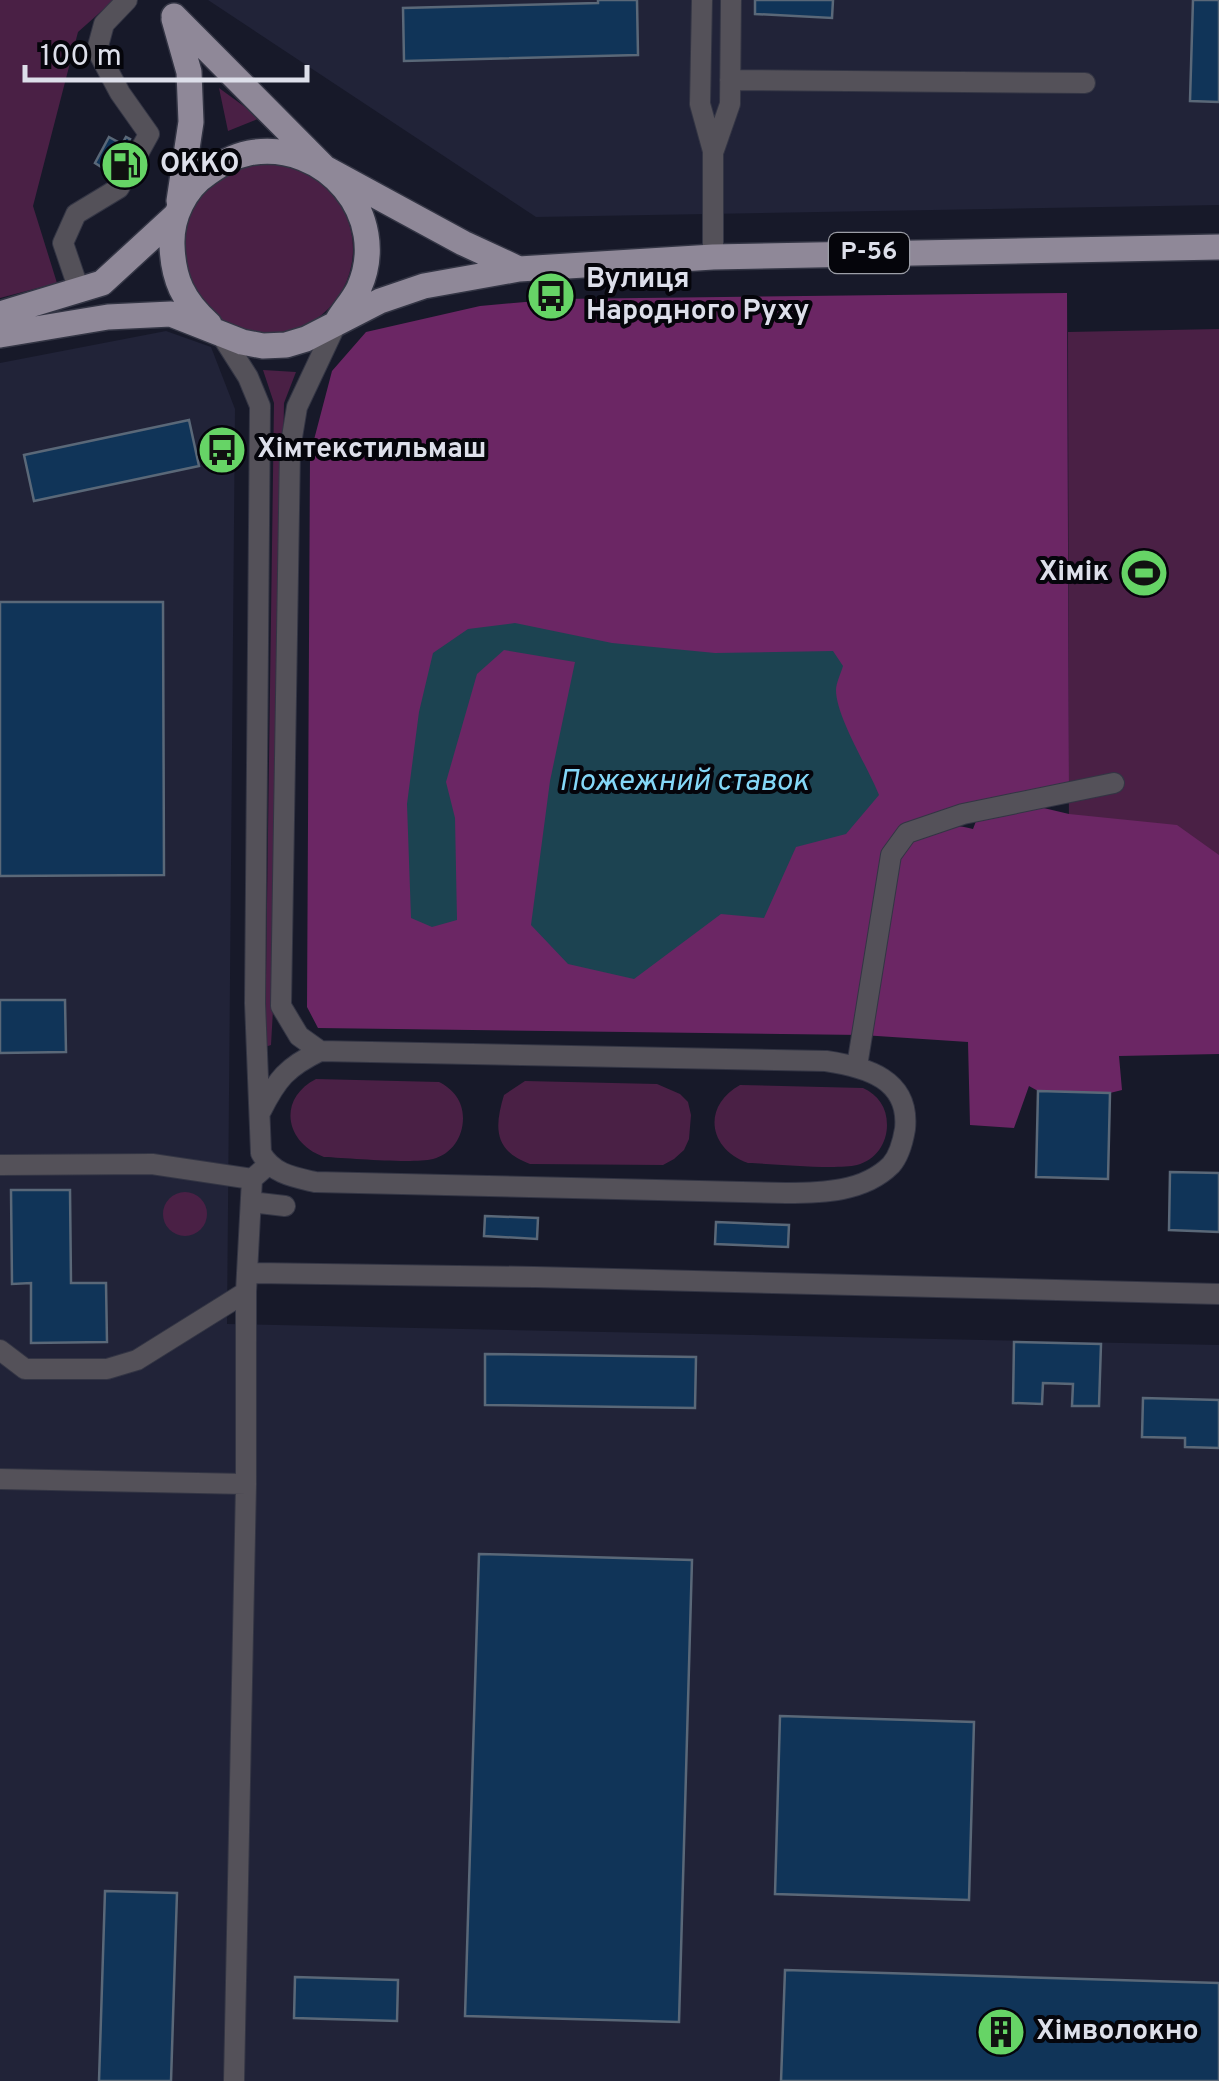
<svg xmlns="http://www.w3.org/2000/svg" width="1219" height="2081" viewBox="0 0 1219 2081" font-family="Overpass,sans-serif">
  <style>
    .built { fill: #212338 }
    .green { fill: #4a2045 }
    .forest { fill: #6b2664 }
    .water { fill: #1c4351 }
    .building { fill: #103458; stroke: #5a6878; stroke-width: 2.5 }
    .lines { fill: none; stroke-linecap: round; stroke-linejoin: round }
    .minor-casing { stroke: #333544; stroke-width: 22 }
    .major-casing { stroke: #333544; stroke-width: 28 }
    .minor { stroke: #545159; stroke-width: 20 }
    .major { stroke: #8f8898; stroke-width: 25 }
    .labels { text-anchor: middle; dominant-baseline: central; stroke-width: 8; stroke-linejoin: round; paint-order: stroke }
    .shield { fill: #05050b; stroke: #9c9ea7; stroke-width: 2.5 }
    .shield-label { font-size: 25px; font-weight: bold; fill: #dddfea }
    .poi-label { font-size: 28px; font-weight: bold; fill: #dddfea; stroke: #05050b; text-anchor: start }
    .water-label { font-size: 30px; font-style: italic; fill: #84d8f8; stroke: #05050b }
  </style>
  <rect width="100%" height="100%" fill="#171929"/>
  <path class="built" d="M208,0H1219V205L536,217Z
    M166,331L211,347L235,409L227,1324L1219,1345V2081H0V363Z"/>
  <path class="green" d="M0,0H114L78,32L33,206L57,283L0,298Z
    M219,88L260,118L228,131Z
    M183 249a85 85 0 1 1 170 0a85 85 0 1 1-170 0Z
    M1219,329V873L1069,869L1068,332Z
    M263,370L296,372L284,403L273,1010L271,1045L265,1047L274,403Z
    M316,1079L439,1082C453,1089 463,1101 463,1118C463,1137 452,1154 433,1159C411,1164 350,1158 324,1157C285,1143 277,1099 316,1079Z
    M525,1081L657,1084L680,1094L688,1102L691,1115L689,1139L684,1150L674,1159L663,1165L530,1164C494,1151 494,1128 504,1095Z
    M740,1085L863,1088C878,1095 887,1107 887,1125C887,1143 876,1160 857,1165C835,1170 774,1164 748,1163C708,1149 702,1106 740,1085Z
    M163 1214a22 22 0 1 1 44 0a22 22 0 1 1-44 0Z"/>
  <path class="forest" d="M1067,293L1069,792L963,814L908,833L895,851C920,835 940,819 973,829L978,816L1031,805L1069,814L1177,825L1219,855V1054L1119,1056L1122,1090L1110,1093L1038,1091L1029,1086L1014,1128L970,1125L968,1042L862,1035L318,1028L307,1007L310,455L332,371L366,332L480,306L559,299Z"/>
  <path class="water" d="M515,623L612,643L715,653L833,651L843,666C841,673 836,683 836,690C836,717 868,767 879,795L846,834L796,847L764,918L721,914L634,979L568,964L531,925L550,781L575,662L504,650L477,674L446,782L455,818L457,920L432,927L411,918L407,804L419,712L433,653L468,629Z"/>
  <path class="building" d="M598,0H637L638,55L404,61L403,8L598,3Z
    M755,0H833L832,18L755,14Z
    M1193,0H1219V102L1190,101Z
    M109,137L122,144L126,137L130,139L111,173L95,163Z
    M189,420L199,466L34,501L24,455Z
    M0,602H163L164,875L0,876Z
    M0,1000H65L66,1052L0,1053Z
    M1038,1091L1110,1093L1108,1179L1036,1177Z
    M1170,1172L1219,1173V1232L1169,1230Z
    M11,1190H70L71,1283H106L107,1342L31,1343V1283L12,1284Z
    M485,1216L538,1218L537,1239L484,1236Z
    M716,1222L789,1225L788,1247L715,1244Z
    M1014,1342L1101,1344L1099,1406H1072L1073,1384L1043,1383L1042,1404L1013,1403Z
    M485,1354L696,1357L695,1408L485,1405Z
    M1143,1398L1219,1400V1448L1185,1447V1438L1142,1437Z
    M479,1554L692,1560L679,2022L465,2016Z
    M780,1716L974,1722L969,1900L775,1894Z
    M105,1891L177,1893L171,2081H99Z
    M785,1970L1219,1983V2081H781Z
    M295,1977L398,1980L397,2021L294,2018Z"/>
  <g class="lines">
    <g class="minor-casing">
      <path id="minor" d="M702,0L700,104L713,151V257
        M730,80L1085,83
        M714,150L730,104L731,0
        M79,290L63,243L76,214L119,188L149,134L120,93L97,50L104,24L127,0
        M220,333L248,377L260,406L255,1003L261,1153C273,1174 293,1177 315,1182L786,1193C822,1193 864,1192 891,1165C899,1156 903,1141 905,1129C910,1079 866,1067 826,1061L320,1051L299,1036L281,1006L290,449L297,407L338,320
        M857,1066L891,855L907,833L963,814L1114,783
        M261,1111C277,1079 287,1067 320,1051
        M0,1165L152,1164L252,1179
        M251,1202L285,1206
        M247,1273L535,1277L1219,1294
        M0,1350L25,1369H107L137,1360L246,1292
        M0,1479L246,1484
        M234,2081L246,1484V1292L252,1179L268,1165"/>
    </g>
    <g class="major-casing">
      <path id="major" d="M174,16L325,168L463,243L519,269
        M174,19L189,72L191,122L179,201
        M0,314L102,283L176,215
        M209,324C183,301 173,279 172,245C171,217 185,188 208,173C221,164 233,156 249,153C325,139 391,216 359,288C354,299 344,310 338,320
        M0,335L108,317L171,314L242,342L263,346L286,345L306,339L380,301L424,286L519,269L713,257L1219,247"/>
    </g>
    <use href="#minor" class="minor"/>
    <use href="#major" class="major"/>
  </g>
  <defs>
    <g id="fuel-disc" transform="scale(2.5)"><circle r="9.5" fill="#66d466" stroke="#05050b"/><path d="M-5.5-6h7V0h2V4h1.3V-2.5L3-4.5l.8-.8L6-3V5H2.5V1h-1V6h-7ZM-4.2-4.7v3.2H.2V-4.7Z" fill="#111"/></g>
    <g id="bus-disc" transform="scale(2.5)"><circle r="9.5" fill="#66d466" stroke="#05050b"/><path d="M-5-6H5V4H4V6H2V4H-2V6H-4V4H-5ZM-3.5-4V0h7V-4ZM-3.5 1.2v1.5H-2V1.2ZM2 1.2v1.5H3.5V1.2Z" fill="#111"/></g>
    <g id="stadium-disc" transform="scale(2.5)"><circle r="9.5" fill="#66d466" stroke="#05050b"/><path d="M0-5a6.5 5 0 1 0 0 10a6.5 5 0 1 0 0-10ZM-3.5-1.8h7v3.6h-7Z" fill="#111"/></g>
    <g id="building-disc" transform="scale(2.5)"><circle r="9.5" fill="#66d466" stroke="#05050b"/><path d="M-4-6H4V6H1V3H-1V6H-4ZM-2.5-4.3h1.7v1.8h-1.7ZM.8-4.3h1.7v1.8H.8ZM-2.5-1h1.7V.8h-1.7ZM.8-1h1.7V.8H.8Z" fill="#111"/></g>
  </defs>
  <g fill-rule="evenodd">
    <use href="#fuel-disc" x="125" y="165"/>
    <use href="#bus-disc" x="551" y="296"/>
    <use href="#bus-disc" x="222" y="450"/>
    <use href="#stadium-disc" x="1144" y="573"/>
    <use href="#building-disc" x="1001" y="2032"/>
  </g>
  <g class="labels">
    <rect class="shield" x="829" y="233" width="80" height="40" rx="8"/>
    <g class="shield-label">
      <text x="869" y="253">Р-56</text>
    </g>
    <g class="poi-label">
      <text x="160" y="165">ОККО</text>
      <text x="586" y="280">Вулиця<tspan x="586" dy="32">Народного Руху</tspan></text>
      <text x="257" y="450">Хімтекстильмаш</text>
      <text x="1109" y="573" text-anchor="end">Хімік</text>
      <text x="1036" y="2032">Хімволокно</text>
    </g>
    <g class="water-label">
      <text x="684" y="782">Пожежний ставок</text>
    </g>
  </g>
  <path d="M25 65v15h282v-15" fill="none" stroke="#dddfea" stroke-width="5"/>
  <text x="40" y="65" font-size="30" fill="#dddfea" stroke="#05050b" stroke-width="8" paint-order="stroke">100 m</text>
</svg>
